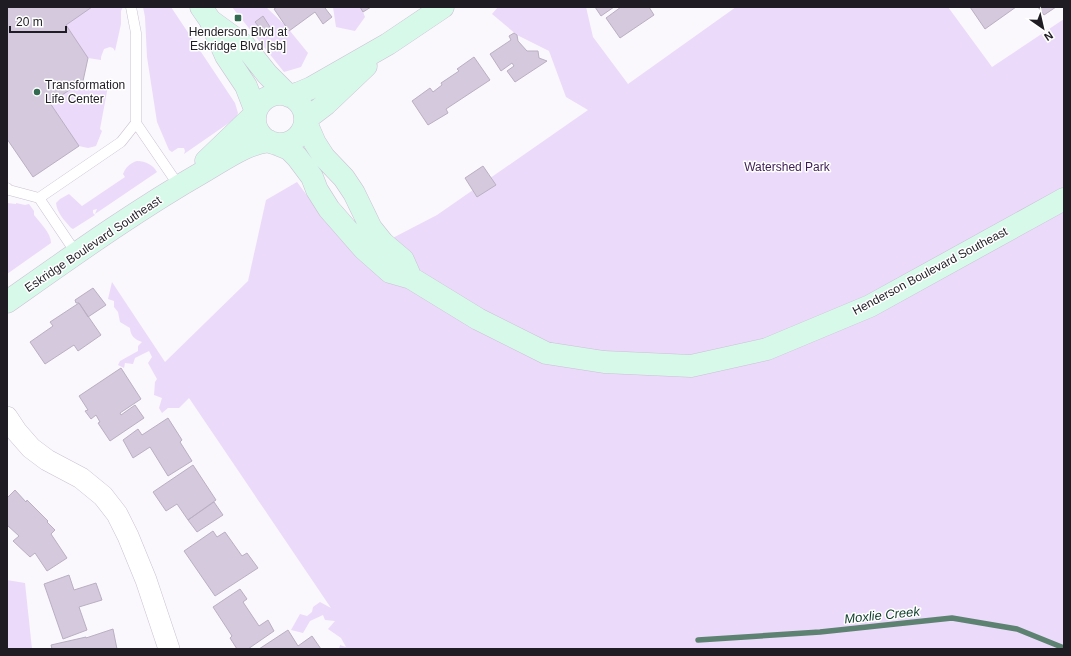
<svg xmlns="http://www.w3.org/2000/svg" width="1071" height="656" viewBox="0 0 1071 656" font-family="Arial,sans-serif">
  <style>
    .green { fill: #ebdafa }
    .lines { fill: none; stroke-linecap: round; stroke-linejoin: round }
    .stream { stroke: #5d8271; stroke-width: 5.5 }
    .building { fill: #d4c9dd; stroke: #baafc3 }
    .lane-casing { stroke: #cbc1d4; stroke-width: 11 }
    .street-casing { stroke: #cbc1d4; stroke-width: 22 }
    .secondary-casing { stroke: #cbc1d4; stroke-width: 23 }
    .lane { stroke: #fff; stroke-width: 10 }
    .street { stroke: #fff; stroke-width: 21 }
    .secondary { stroke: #d7f9e9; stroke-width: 22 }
    .poi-dot { fill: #326950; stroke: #fff; stroke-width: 1.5 }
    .labels { text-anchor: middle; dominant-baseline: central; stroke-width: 3; stroke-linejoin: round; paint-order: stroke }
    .poi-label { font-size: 12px; fill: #201c24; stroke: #fff }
    .park-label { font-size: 12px; fill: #3d1b53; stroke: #fff }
    .street-label { font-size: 12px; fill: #201c24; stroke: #fff }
    .water-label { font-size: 13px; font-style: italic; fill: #0b3a28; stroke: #fff }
  </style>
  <rect width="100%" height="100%" fill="#faf8fc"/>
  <path class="green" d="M92,7H123L121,11V24L115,51L113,48L110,47L104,49L101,57V60L88,58L66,25Z
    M143,7H171L235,103L238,113L236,118L184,154L185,151L184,148H178L172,152L169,150L157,122L147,57L145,17Z
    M232,7H266L286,26L308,53L301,67L284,72Z
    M333,7H360L363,12L365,17L355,31L336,27Z
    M498,7H586L593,37L628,84L736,7H948L992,67L1064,19V649H339L340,645L346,647L341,638L328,629L335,621L325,620L323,615L310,621L303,633L291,630L300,614L307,616L312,612L313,607L320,602L331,608L189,398L179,408H168L162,413L159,408L162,398L154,395L155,382L157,379L148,363L152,357L149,351L135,358L133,364L125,363L124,368L118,365L120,361L138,351V346L142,342C135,340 130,335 130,328L120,322L118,312L114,307V301L108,299L112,282L165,362L248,281L266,200L297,182L332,229L383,243L437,215L588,110L566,97L549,51L517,35L492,14Z
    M83,81L108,86L100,129L102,131L96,146L88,148L79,146L50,103Z
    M137,161C146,161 153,165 157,172L95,214L97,209L93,210V213L95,215L73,229L71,228C65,221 57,213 56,203L60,199L69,194L82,206L125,177L123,174C126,167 130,163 137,161Z
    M7,203L16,204V203L25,205L29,204L34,211V215C40,223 51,233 51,243L7,274Z
    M7,580L25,583L32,649H7Z"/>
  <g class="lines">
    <path class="stream" d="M698,640L820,632L952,618L1017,629L1064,648"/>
  </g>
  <path class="building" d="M7,7H92L66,25L88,58L83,81L50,103L79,146L33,177L7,139Z
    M277,7H327L325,8L332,17L323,24L315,12L289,31L274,9Z
    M360,7H371L363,12Z
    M595,7H614L601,16Z
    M621,7H649L654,15L620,38L606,18Z
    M970,7H1016L985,29Z
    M1038,7H1056L1044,15Z
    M263,16L270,27L263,32L255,22Z
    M514,33L517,35L518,41L527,51H538L539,58L547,61L515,82L507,71L514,66L512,63L501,71L490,54L511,40L509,36Z
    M474,57L490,80L446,109L448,113L428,125L412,101L430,88L433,92L442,85L441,83L459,71L457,69Z
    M483,166L496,185L477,197L465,178Z
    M93,288L106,305L88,317L79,303H76L75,300Z
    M79,303L101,335L78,351L74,345L45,364L30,342L53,326L50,322Z
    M121,368L141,399L120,413L121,415L135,405L144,418L110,441L98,423L100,422L96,415L91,419L85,411L88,410L79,396Z
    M168,418L182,440L180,442L192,461L168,476L150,447L133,458L123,440L138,429L142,435Z
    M193,465L216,500L188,520L177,504L166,511L153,492Z
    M15,490L26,502L27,500L48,521L47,522L55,530L51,534L67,558L47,571L35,553L30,557L13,541L19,536L7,525V498Z
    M214,502L223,515L197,532L188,520Z
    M213,531L217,537L225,532L242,556L247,553L258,568L215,596L184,551Z
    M69,575L74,590L96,583L102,600L79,607L87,630L63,639L44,584Z
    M240,589L247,599L243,602L259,626L268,620L274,631L248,649H237L230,638L232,636L213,607Z
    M113,629L117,649H52L51,645L86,637V638Z
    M288,630L298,646L312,636L321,649H259Z"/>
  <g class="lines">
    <g class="lane-casing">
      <path id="lane" d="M131,7L136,33V123L179,186
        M7,188L9,190L39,198L76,253
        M39,198L121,142L136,123"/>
    </g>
    <g class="street-casing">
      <path id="street" d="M7,417L17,432L31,448L47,460L81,478L103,496L117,514L128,536L146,580L169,649"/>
    </g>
    <g class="secondary-casing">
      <path id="secondary" d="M201,7L210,20L226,56L246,86L256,112
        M211,21L244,45L267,74L289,96
        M255 119a25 25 0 1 1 50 0a25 25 0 1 1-50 0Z
        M289,96L299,93L311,88L388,44L443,7
        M305,120L315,143L324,157L344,178L354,193L371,228L383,243L403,260L411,278
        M305,120L326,104L366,66
        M274,143L289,149L297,157L312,177L317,190L329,209L364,249L390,272L411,278L478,319L546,353L604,362L691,366L767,349L870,306L1064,199
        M206,161L255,114
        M7,302C71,257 135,211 203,172C224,160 245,144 269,141"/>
    </g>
    <use href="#lane" class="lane"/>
    <use href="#street" class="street"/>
    <use href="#secondary" class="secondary"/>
  </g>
  <g class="poi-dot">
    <rect x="234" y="14" width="8" height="8" rx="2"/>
    <circle cx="37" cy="92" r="4"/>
  </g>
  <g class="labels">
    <g class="poi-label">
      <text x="238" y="32">Henderson Blvd at<tspan x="238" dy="14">Eskridge Blvd [sb]</tspan></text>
      <text x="45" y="85" text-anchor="start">Transformation<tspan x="45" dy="14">Life Center</tspan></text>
    </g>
    <g class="park-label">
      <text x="787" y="167">Watershed Park</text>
    </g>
    <g class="street-label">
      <text transform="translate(93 244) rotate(-34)">Eskridge Boulevard Southeast</text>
      <text transform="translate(930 271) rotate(-28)">Henderson Boulevard Southeast</text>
    </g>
    <g class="water-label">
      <text transform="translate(882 615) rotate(-6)">Moxlie Creek</text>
    </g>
  </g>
  <rect width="1071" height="656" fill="none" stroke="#201c24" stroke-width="16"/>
  <g transform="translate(1043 28) rotate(146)" stroke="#ffffff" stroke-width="3" paint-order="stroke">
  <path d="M0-3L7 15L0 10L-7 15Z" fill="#201c24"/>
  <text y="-6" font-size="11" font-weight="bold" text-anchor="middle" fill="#201c24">N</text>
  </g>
  <path d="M10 26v6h56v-6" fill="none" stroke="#201c24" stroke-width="2"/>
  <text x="16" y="26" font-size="12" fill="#201c24" stroke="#ffffff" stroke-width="3" paint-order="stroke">20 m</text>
</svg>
